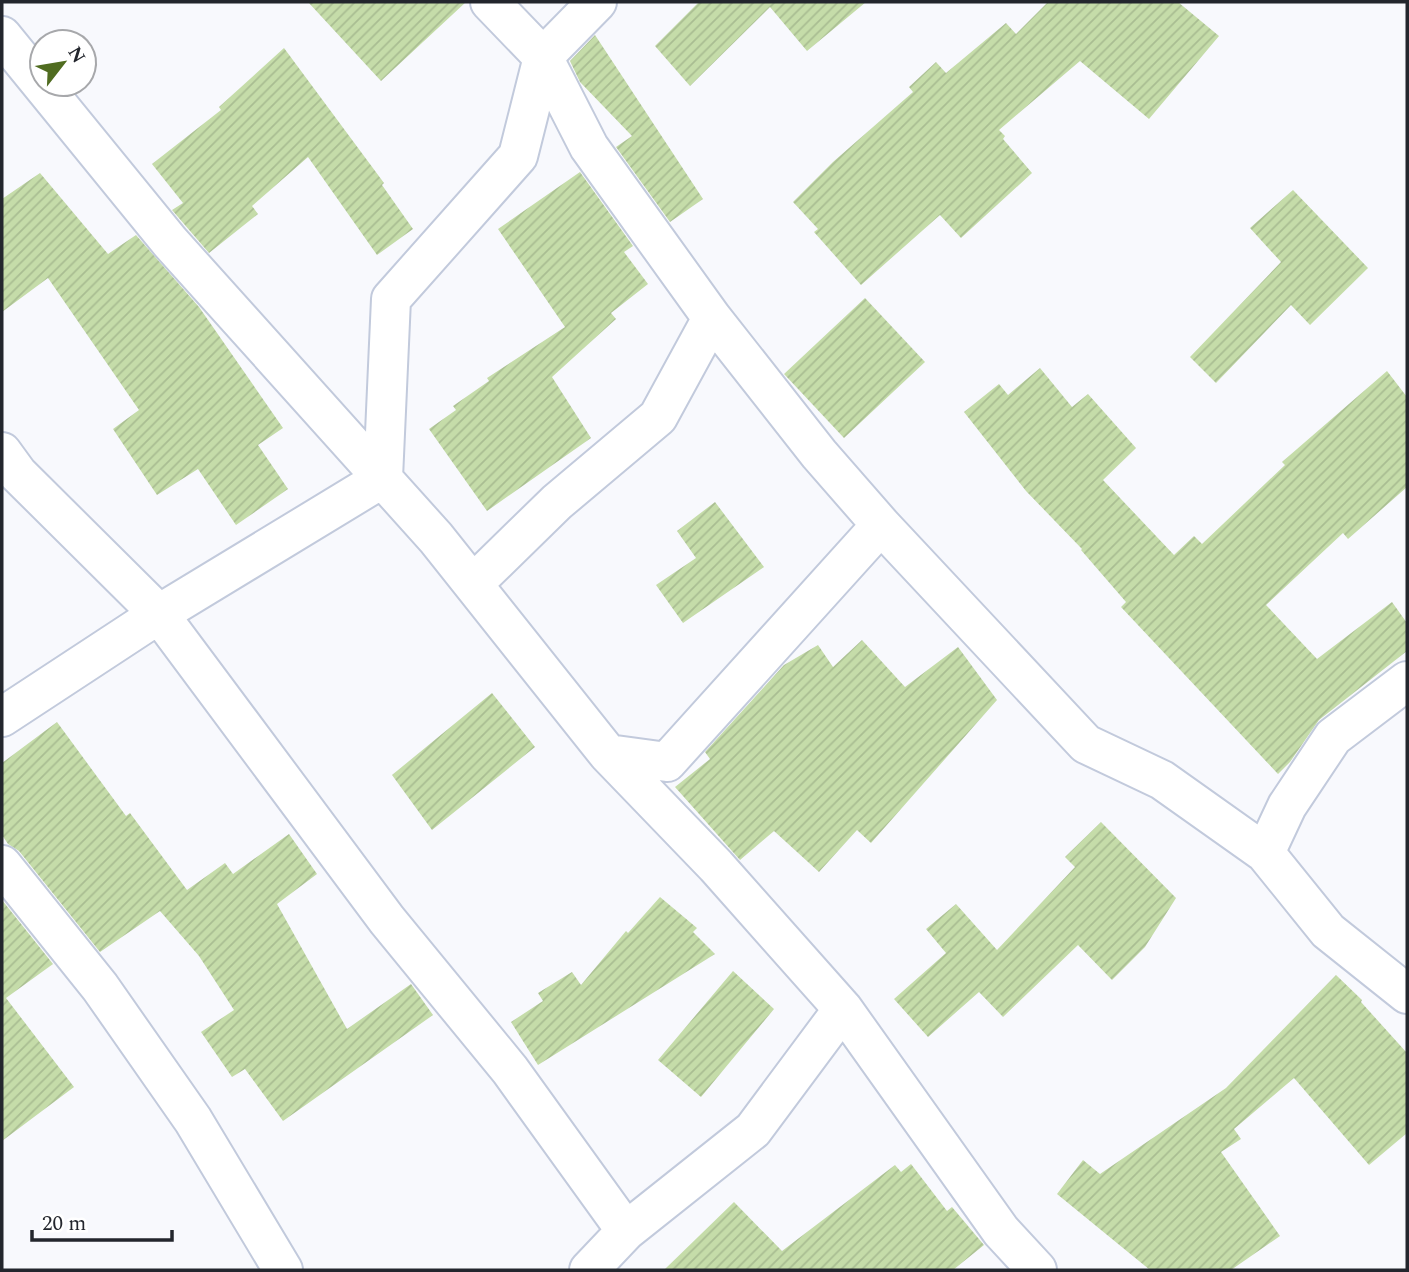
<svg xmlns="http://www.w3.org/2000/svg" width="1409" height="1272" viewBox="0 0 1409 1272" font-family="Spectral,serif">
  <style>
    .building { fill: url(#building-hatch) }
    .lines { fill: none; stroke-linecap: round; stroke-linejoin: round }
    .street-casing { stroke: #c2cadc; stroke-width: 42 }
    .street { stroke: #fff; stroke-width: 38 }
  </style>
  <defs>
    <pattern id="building-hatch" width="6" height="6" patternUnits="userSpaceOnUse" patternTransform="scale(1.75)"><rect width="6" height="6" fill="#c5dca9"/><path d="M-1 1l2-2M0 6l6-6M5 7l2-2" fill="none" stroke="#a9bd92"/></pattern>
  </defs>
  <rect width="100%" height="100%" fill="#f8f9fd"/>
  <path class="building" d="M308,2H466L381,81Z
    M699,2H866L807,51L770,7L690,86L655,46Z
    M1048,2H1178L1219,36L1149,119L1080,61L999,130L1005,136L1003,139L1032,173L961,238L940,215L861,285L814,232L818,229L793,202L833,162L913,92L909,87L936,62L946,73L1006,23L1016,34Z
    M595,35L703,199L670,222L616,147L632,136L580,82L570,61Z
    M284,48L384,183L382,185L413,229L377,255L308,157L252,206L258,214L209,253L172,210L183,203L152,164L221,110L219,107Z
    M580,172L633,246L624,252L648,284L611,313L616,319L552,377L591,438L487,511L429,429L456,410L453,406L489,381L487,378L565,327L498,229Z
    M40,173L108,254L136,235L199,307L283,428L258,445L288,489L236,525L198,469L157,495L113,429L139,410L48,278L2,312V199Z
    M1293,190L1368,268L1310,325L1291,305L1216,383L1190,357L1281,262L1250,228Z
    M865,298L925,362L844,438L784,374Z
    M1040,368L1072,407L1088,394L1136,448L1103,480L1174,555L1194,536L1202,544L1285,465L1282,462L1387,371L1407,397V487L1348,539L1343,533L1266,605L1317,659L1392,602L1407,623V651L1319,720L1290,762L1278,774L1121,607L1126,602L1081,550L1082,549L1026,491L964,412L999,384L1008,395Z
    M715,502L764,567L683,623L656,585L696,558L677,531Z
    M862,640L905,687L958,647L997,700L871,843L857,830L819,872L774,831L740,860L675,787L710,759L705,752L784,665L818,645L833,667Z
    M492,693L535,747L432,830L392,775Z
    M57,722L126,816L130,813L187,890L225,863L233,874L289,834L317,874L277,904L347,1029L411,984L433,1015L283,1121L245,1069L232,1077L201,1032L234,1010L199,956L160,911L100,952L19,851L8,844L2,835V763Z
    M1101,822L1176,898L1145,947L1112,980L1078,945L1003,1017L979,992L928,1037L894,999L946,953L926,929L956,904L997,950L1075,867L1065,857Z
    M660,897L697,928L693,932L715,954L538,1065L511,1022L543,1001L538,993L572,972L581,985L626,931L628,933Z
    M2,900L53,964L6,998L74,1087L2,1141Z
    M733,971L774,1009L701,1097L658,1060Z
    M1336,975L1362,1000L1361,1002L1407,1053V1133L1369,1165L1294,1078L1234,1129L1241,1139L1221,1152L1280,1236L1231,1270H1150L1057,1194L1083,1160L1100,1174L1226,1088Z
    M911,1164L947,1211L952,1207L984,1245L953,1270H664L734,1202L782,1251L895,1165L901,1172Z"/>
  <g class="lines">
    <g class="street-casing">
      <path id="street" d="M490,2L543,57L589,147L712,318L819,454L881,525
        M2,36L170,242L436,538L608,754L667,762L881,525L1086,744L1162,780L1265,853L1328,931L1407,994
        M2,452L18,474L159,614L383,478L391,299L518,156L543,57L597,2
        M473,584L557,502L658,417L712,318
        M2,717L159,614L387,920L510,1070L626,1231L753,1130L843,1009
        M608,754L716,866L843,1009L1001,1231L1037,1270
        M1265,853L1287,806L1333,737L1407,681
        M2,865L100,987L193,1120L283,1270
        M589,1270L626,1231"/>
    </g>
    <use href="#street" class="street"/>
  </g>
  <rect width="1409" height="1272" fill="none" stroke="#23262d" stroke-width="7"/>
  <g transform="translate(63 63) rotate(59)"><circle r="33" fill="#ffffff" stroke="#a7a8ab" stroke-width="2"/>
  <path d="M0-5L12 26L0 18L-12 26Z" fill="#506c20"/>
  <text y="-10" font-size="19" font-weight="bold" text-anchor="middle" fill="#23262d">N</text>
  </g>
  <path d="M32 1230v10h140v-10" fill="none" stroke="#23262d" stroke-width="3.5"/>
  <text x="42" y="1230" font-size="21" fill="#23262d" stroke="#ffffff" stroke-width="5" paint-order="stroke">20 m</text>
</svg>
